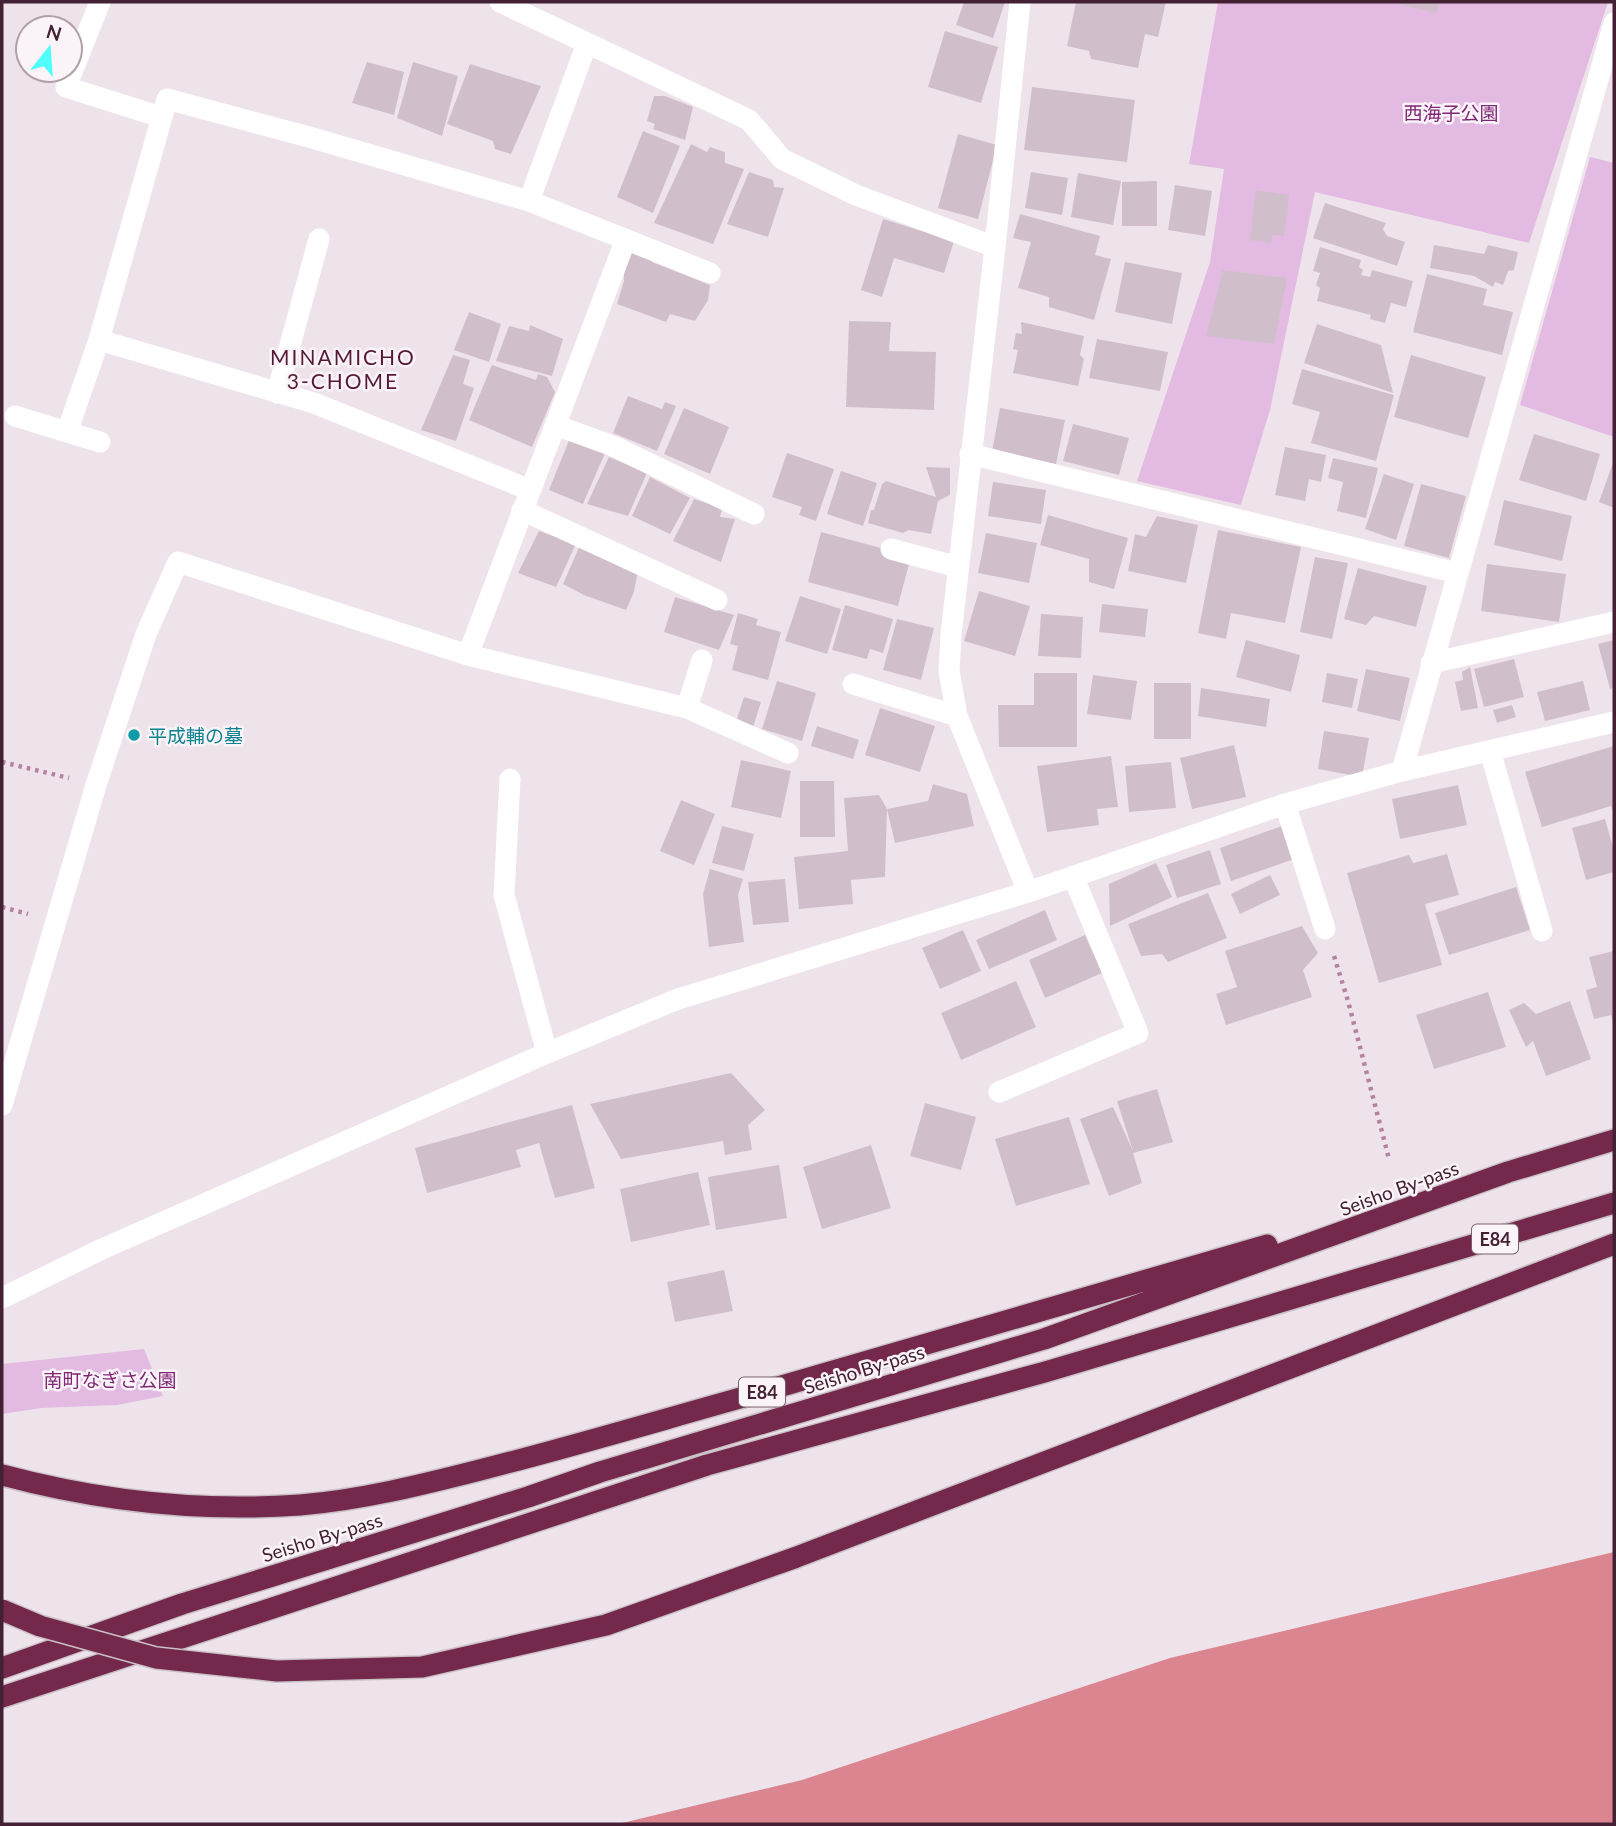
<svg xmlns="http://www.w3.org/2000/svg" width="1616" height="1826" viewBox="0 0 1616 1826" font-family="Lato,'Noto Sans JP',sans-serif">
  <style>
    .green { fill: #e2bae2 }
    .water { fill: #da858f }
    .building { fill: #d0bfcb }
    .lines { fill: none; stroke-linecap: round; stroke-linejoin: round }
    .highway-casing { stroke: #cac1c6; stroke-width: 24 }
    .path { stroke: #b680a0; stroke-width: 4.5; stroke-dasharray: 3.5 5; stroke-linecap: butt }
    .minor { stroke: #fff; stroke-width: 21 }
    .highway { stroke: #73284c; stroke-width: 21 }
    .highway-bridge-casing { stroke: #cac1c6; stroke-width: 24; stroke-linecap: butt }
    .highway-bridge { stroke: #73284c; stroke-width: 21 }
    .culture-dot { fill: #0f9aa8; stroke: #faf4f9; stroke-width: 2.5 }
    .labels { text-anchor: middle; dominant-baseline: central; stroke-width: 5; stroke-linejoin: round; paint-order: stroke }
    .shield { fill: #faf4f9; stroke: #7a606e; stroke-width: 2 }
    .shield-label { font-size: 18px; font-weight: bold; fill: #432033 }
    .park-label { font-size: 19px; fill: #7f2575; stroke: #faf4f9 }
    .culture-label { font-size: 19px; fill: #0d838f; stroke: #faf4f9; text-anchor: start }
    .street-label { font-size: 19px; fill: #432033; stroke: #faf4f9 }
    .neighbourhood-label { font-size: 21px; letter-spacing: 2px; fill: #581939; stroke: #faf4f9 }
  </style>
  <rect width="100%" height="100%" fill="#efe3eb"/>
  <path class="green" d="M1218,2H1608L1529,243L1315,192L1270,410L1241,505L1137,481L1210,262L1224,169L1189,164Z
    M1590,157L1614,163V437L1520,405Z
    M144,1349L163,1396L117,1405L41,1408L2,1414V1364Z"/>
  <path class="water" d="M1614,1552V1824H618L802,1780L1170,1658Z"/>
  <path class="building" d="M964,2H1005L993,38L956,25Z
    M1076,2H1166L1158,37L1145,34L1138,68L1091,59L1089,51L1067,46Z
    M1391,2H1439L1436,13Z
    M945,31L998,47L981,103L928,87Z
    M367,62L404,72L394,115L352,103Z
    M413,62L458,76L442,136L397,118Z
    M470,64L541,86L511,154L495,149L493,141L447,124Z
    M1032,87L1135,100L1127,162L1024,150Z
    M654,96H665L693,107L685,140L653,129L655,124L647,121Z
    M643,131L680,146L653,213L617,197Z
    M958,134L997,145L978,219L938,208Z
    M691,144L707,152L710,147L725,152V163L744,169L713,244L654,223Z
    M749,172L773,180L774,187L784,188L768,237L727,224Z
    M1031,172L1068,178L1062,215L1025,208Z
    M1078,173L1121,181L1113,225L1071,217Z
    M1157,181V226H1122V182Z
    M1175,185L1212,191L1205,236L1168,230Z
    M1256,190L1289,195L1284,236L1272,235L1271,243L1250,240Z
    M1325,203L1386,223L1383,229L1387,236L1405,242L1397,266L1313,238Z
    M1020,214L1100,236L1095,255L1111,259L1094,320L1049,307V297L1018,288L1031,242L1013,238Z
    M883,219L954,241L944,273L894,258L882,297L861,290Z
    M1434,245L1484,254L1488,245L1518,252L1514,270L1508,271L1503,285L1495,282L1493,287L1474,276L1430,268Z
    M1320,247L1361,260L1359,267L1363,270L1361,275L1370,277L1372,270L1413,281L1406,307L1391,303L1385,323L1370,319L1371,315L1317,301L1320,288L1316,285L1320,273L1313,271Z
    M631,251L653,257L652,262L710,285L708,300L695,321L670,314L666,322L617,304L624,281V271Z
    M1125,262L1182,273L1172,324L1115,312Z
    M1223,270L1287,278L1274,344L1206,336Z
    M1427,274L1487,289L1483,305L1513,312L1502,355L1413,332Z
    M469,312L501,324L489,362L454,350Z
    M849,321L891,322L889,351L936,352L934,410L846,407Z
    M1021,322L1084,336L1080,355L1084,359L1078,386L1013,373L1018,350L1013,349L1016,333L1022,334Z
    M1317,324L1381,345L1393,393L1304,363Z
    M530,325L563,339L552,376L496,361L509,326L529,331Z
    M1097,339L1168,352L1160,391L1089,378Z
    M453,355L470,360L463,384L474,388L456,441L421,430Z
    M1411,355L1486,377L1468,438L1394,417Z
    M492,365L536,380L538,374L547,377L555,392L532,447L469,420Z
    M1302,369L1394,395L1376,461L1311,443L1320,412L1292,404Z
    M628,396L662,409L665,402L676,406L657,451L613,433Z
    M684,408L729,427L710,474L664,454Z
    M1000,408L1065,420L1056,464L992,452Z
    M1073,424L1129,438L1119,475L1063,461Z
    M1534,434L1600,454L1586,501L1519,480Z
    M570,438L605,453L583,504L549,490Z
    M1285,447L1326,455L1321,482L1309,479L1305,501L1275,495Z
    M787,453L834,469L816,521L799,515L802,507L772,497Z
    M609,457L647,473L628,516L587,504Z
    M1333,458L1378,468L1366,518L1337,511L1343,482L1328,478Z
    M1614,460V508L1599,502Z
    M926,467L950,468V495L938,501L931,534L909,530L903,533L868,523L871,510H874L882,484L886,481L936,497Z
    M841,471L877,483L863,526L827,514Z
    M1384,474L1414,484L1396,540L1365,529Z
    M650,477L690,498L670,534L632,516Z
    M993,482L1046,490L1041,524L988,516Z
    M1421,484L1466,496L1449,558L1404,546Z
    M694,499L722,508L720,517L735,519L721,562L673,541Z
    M1504,500L1572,516L1562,561L1494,545Z
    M1048,515L1128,538L1114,589L1089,582V559L1040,545Z
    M1157,516L1198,525L1186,583L1128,571L1135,534L1146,537Z
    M1218,530L1301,547L1285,623L1231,613L1226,639L1198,633Z
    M539,531L576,544L556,587L518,573Z
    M821,532L911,556L898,606L808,582Z
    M986,533L1037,543L1029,583L978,573Z
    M580,545L638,570L634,592L626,610L584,595L563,584Z
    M1315,557L1348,563L1332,639L1300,632Z
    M1487,564L1566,574L1559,622L1481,611Z
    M1358,568L1427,586L1416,627L1374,616L1366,625L1344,619Z
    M979,591L1030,606L1015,656L964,641Z
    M800,596L841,609L827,654L785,641Z
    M675,597L734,615L719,650L664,632Z
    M1102,604L1148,609L1145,637L1099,632Z
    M845,605L893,619L883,653L870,649L867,659L832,650Z
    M738,613L758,619L756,625L781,632L768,680L732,670L738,646L730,644Z
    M1041,614L1083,617L1081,658L1038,656Z
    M897,619L934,628L921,680L883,670Z
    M1246,640L1300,655L1291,692L1236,677Z
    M1614,640V687L1610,689L1598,644Z
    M1514,659L1524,697L1484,707L1474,669Z
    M1470,667L1478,708L1461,711L1455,682L1463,680L1462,672Z
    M1366,669L1410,678L1400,721L1357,711Z
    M1034,673H1077V747H999L998,705H1034Z
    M1327,673L1358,679L1352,708L1322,702Z
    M1093,675L1137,681L1131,720L1087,714Z
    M777,681L816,693L802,741L762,729Z
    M1583,681L1590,710L1545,721L1537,692Z
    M1154,683H1191V739H1154Z
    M1201,688L1270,699L1266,727L1198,716Z
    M744,697L761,702L753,727L736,722Z
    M1512,705L1516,717L1497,723L1493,710Z
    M880,708L935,726L920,772L865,755Z
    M817,726L859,740L853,759L811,746Z
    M1324,731L1369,738L1362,777L1318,769Z
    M1234,745L1246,797L1192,809L1180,758Z
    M1614,746V814L1611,806L1542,827L1525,772Z
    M1111,756L1118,807L1097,809L1099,825L1047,832L1037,766Z
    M741,760L791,771L781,818L731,807Z
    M1171,762L1176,808L1129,812L1125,766Z
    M800,781H834L835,837H800Z
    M933,784L967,794L974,826L895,843L887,809L928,801Z
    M1458,785L1467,825L1400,839L1392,799Z
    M879,795L887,809L885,877L851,880L853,904L799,909L794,857L848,851L844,798Z
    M681,800L715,814L694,865L660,851Z
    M1605,819L1614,851V872L1586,880L1572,828Z
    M722,826L754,834L744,871L712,863Z
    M1282,826L1294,859L1231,881L1220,848Z
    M1210,850L1221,884L1177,898L1166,865Z
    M1447,854L1459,895L1425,904L1442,965L1379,983L1347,873L1409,855L1413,863Z
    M1156,863L1172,897L1110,926L1109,884Z
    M710,869L743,879L738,895L744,942L709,947L703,894Z
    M1270,875L1280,895L1240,914L1231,894Z
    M785,879L789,922L753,925L748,882Z
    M1516,887L1530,930L1449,955L1435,913Z
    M1208,893L1227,938L1168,962L1162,954L1141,956L1128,924Z
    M1045,910L1057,940L989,969L976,940Z
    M1302,926L1318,953L1303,970L1312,997L1226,1025L1216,994L1237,987L1225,951Z
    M963,930L981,971L940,989L922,948Z
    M1085,935L1102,973L1045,998L1029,960Z
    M1614,951V1023H1613L1611,1015L1594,1019L1586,990L1597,987L1589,957Z
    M1016,981L1036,1027L961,1060L941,1013Z
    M1488,992L1506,1047L1434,1069L1416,1015Z
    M1570,1001L1591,1059L1546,1076L1533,1041L1526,1047L1509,1010L1524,1003L1536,1014Z
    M731,1073L765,1110L748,1125L752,1150L725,1155L723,1141L621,1159L590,1104Z
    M1157,1089L1173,1142L1133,1153L1142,1183L1109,1196L1080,1119L1113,1107L1133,1151L1117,1101Z
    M925,1103L976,1117L961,1170L910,1156Z
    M572,1105L595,1188L555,1198L539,1143L516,1150L521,1167L427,1193L415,1148Z
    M1069,1117L1090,1184L1016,1206L995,1139Z
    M871,1145L891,1208L822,1229L803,1167Z
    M779,1165L787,1218L716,1230L708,1177Z
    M698,1172L710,1225L631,1242L620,1189Z
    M724,1270L733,1311L675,1322L667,1282Z"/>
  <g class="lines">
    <g class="highway-casing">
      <path id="highway" d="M2,1475C99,1501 200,1512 300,1505C361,1500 421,1485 480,1470C571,1447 661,1420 751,1395C924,1346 1096,1296 1267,1245
        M794,1558L1614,1244
        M2,1668L182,1604L528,1497L600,1472L1044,1339L1508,1172L1614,1140
        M2,1697L707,1465L1045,1372L1614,1203"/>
    </g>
    <path class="path" d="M2,762L69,778
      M2,907L28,914
      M1334,956L1348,1001L1389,1159"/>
    <path class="minor" d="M100,2L66,87L161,117
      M500,2L587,43L529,201L710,273
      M1020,2L995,247L951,635L949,671L957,716L1028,892
      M587,43L749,120L782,159L856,195L995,247
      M99,340L314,403L530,490
      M277,393L319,239
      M15,416L67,432L99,340L167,99L309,137L529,201
      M555,425L613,446L754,514
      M67,432L100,442
      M970,454L1457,573
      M522,510L717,600
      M891,549L958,567
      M468,655L626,239
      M1431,663L1614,622
      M853,684L957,716
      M687,708L702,660
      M1490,751L1542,931
      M1402,771L1614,23
      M510,779L504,895L547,1053
      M1285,804L1325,929
      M999,1092L1138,1033L1073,876
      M2,1105L96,785L146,634L178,562L468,655L687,708L788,753
      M2,1298L102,1249L547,1053L678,999L1028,892L1285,804L1402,771L1614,722"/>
    <use href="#highway" class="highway"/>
    <g class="highway-bridge-casing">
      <path id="highway-bridge" d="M2,1610L40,1626L156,1658L277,1671L422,1667L606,1625L794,1558"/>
    </g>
    <use href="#highway-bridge" class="highway-bridge"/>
  </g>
  <circle class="culture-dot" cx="134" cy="735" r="7"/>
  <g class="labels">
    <g class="shield">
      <rect x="1472" y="1224.5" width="46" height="29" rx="5"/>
      <rect x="739" y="1377.5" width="46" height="29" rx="5"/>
    </g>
    <g class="shield-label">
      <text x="1495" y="1239">E84</text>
      <text x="762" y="1392">E84</text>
    </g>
    <g class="park-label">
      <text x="1451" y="112">西海子公園</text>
      <text x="110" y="1379">南町なぎさ公園</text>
    </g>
    <g class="culture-label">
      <text x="148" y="735">平成輔の墓</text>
    </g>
    <g class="street-label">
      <text transform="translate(1399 1188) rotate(-20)">Seisho By-pass</text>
      <text transform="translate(864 1369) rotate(-17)">Seisho By-pass</text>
      <text transform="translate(322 1537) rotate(-17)">Seisho By-pass</text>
    </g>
    <g class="neighbourhood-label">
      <text x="343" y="356">MINAMICHO<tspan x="343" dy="24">3-CHOME</tspan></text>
    </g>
  </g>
  <rect width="1616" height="1826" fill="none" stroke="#432033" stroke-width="7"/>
  <g transform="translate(49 49) rotate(17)"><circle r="33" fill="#faf4f9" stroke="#b19faa" stroke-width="2"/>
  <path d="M0-5L12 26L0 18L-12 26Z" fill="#51fffa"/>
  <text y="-10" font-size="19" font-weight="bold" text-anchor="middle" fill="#432033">N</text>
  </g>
</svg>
